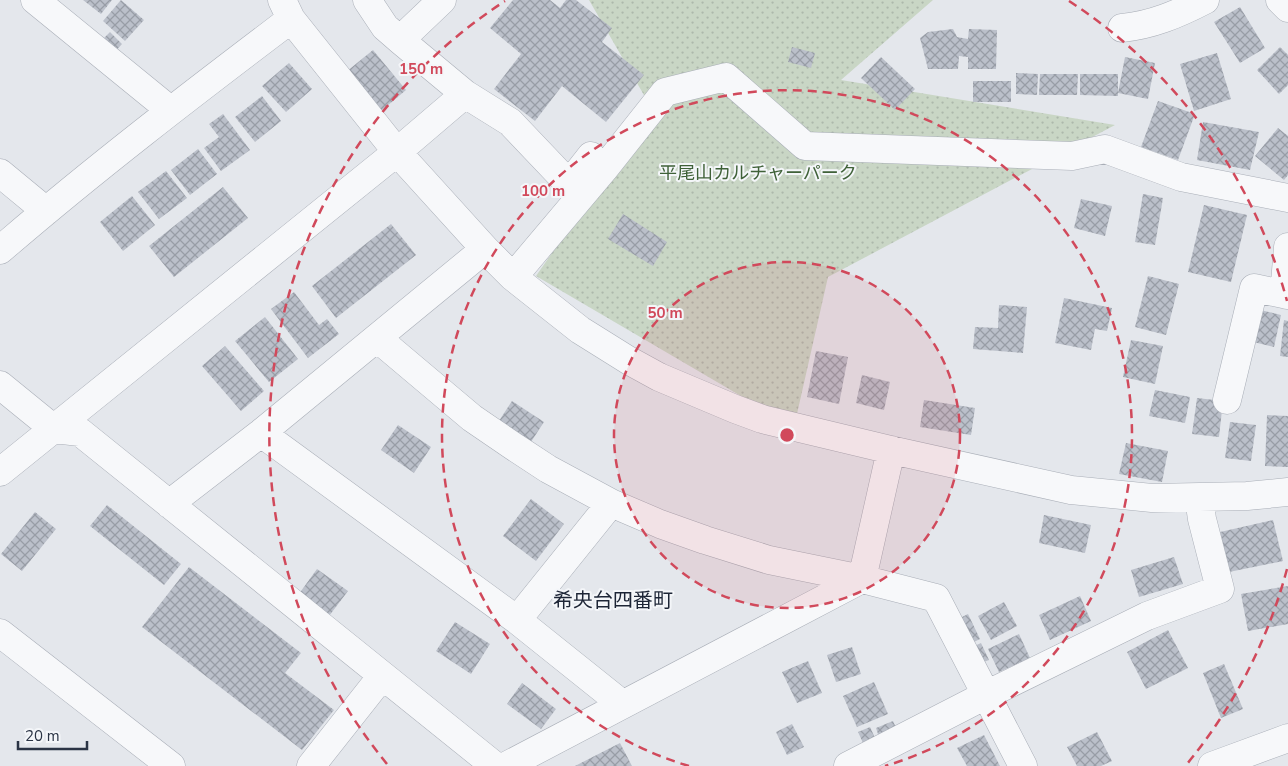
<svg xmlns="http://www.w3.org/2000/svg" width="1288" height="766" viewBox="0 0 1288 766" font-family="'Nunito Sans','Noto Sans JP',sans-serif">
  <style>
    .park { fill: url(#park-dots) }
    .building { fill: url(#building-cross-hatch) }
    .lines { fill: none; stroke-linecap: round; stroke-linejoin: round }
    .minor-casing { stroke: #a9aeb7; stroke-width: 29 }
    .minor { stroke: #f7f8fa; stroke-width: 28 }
    .ring { fill: none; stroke: #d1495b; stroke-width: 2.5; stroke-dasharray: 9 6 }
    .labels { text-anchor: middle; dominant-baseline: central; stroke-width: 4; stroke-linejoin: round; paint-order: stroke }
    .park-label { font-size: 18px; fill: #3f6138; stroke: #f4f6f9 }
    .quarter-label { font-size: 20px; fill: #1d2536; stroke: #f4f6f9 }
    .centre { fill: #d1495b; stroke: #f4f6f9; stroke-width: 2.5 }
    .ring-label { font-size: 15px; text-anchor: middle; font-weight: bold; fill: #d1495b; stroke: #f4f6f9; stroke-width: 4; stroke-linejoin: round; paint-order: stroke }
  </style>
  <defs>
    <pattern id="park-dots" width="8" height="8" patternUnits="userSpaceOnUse" patternTransform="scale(1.25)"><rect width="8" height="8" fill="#c9d6c5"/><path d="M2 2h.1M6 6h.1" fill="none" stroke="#adb8ab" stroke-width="1.8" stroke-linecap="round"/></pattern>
    <pattern id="building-cross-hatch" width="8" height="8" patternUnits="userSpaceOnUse" patternTransform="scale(1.25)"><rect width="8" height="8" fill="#bbc0ca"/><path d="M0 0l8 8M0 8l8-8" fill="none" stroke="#989da6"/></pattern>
  </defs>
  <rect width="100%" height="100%" fill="#e4e7ec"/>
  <path class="park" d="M589,0H933L841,80L1115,125L828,277L794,427L536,276L652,109Z"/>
  <path class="building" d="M83,0H112L101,14Z
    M121,0L144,20L125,41L103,21Z
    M513,0H550L560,8L566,0H576L612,28L602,42L644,75L606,122L562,86L535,121L494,89L521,54L490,28Z
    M1240,7L1265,48L1240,63L1214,22Z
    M953,29L957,37L968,39L969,29L997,30L996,69H968V57L959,56L958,69H928L920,38L928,32Z
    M110,32L122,44L113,54L100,42Z
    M792,47L815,53L811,68L788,62Z
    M1280,47L1288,55V85L1279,94L1257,70Z
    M373,50L406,90L380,112L346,72Z
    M1217,53L1231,99L1194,111L1180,64Z
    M881,57L915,89L895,110L861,78Z
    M1125,57L1155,63L1148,99L1118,93Z
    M289,63L312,89L286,112L262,86Z
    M1016,73L1038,74L1037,95L1016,94Z
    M1040,74H1078L1077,95H1039Z
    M1080,74H1118V96L1080,95Z
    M973,81H1011V102H973Z
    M262,96L281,121L255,142L235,117Z
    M1158,101L1195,114L1178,160L1141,147Z
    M223,114L250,150L221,171L204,148L219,137L209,124Z
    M1203,122L1259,132L1250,170L1197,160Z
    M1278,128L1288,136V175L1284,180L1255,156Z
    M198,149L217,174L190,195L171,170Z
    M166,171L187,198L159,219L138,192Z
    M223,187L248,218L174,277L149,246Z
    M1143,194L1163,198L1155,245L1135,242Z
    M132,196L155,225L123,251L100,222Z
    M1081,199L1112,206L1105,236L1074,228Z
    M1204,205L1247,215L1231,282L1188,272Z
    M623,214L667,242L653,266L608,239Z
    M391,224L416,255L336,318L312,286Z
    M1148,276L1179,284L1166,335L1135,327Z
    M294,292L319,325L327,319L339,334L308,358L271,309Z
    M1064,298L1112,308L1107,331L1095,329L1091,350L1055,343Z
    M999,305L1027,307L1023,353L973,349L975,327L998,328Z
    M1256,309L1281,315L1274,347L1249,341Z
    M265,317L298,359L269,382L235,341Z
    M1284,320L1288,321V357L1280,356Z
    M1131,340L1163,346L1155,384L1123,377Z
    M225,346L264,391L241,411L202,366Z
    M816,351L848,357L839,404L807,397Z
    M862,375L890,382L884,410L856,403Z
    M1155,390L1190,397L1185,423L1149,416Z
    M1197,398L1223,401L1219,437L1192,434Z
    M924,400L975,408L971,435L920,427Z
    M512,401L544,422L527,448L495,427Z
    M1267,415L1288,416V467L1265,466Z
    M1230,422L1256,425L1251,461L1225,458Z
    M398,425L431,447L414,473L381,450Z
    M1126,443L1168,451L1162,482L1119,474Z
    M531,499L564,524L536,561L503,536Z
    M107,505L181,564L164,585L90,526Z
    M35,512L56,529L22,571L1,554Z
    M1044,515L1091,525L1085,553L1039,543Z
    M1273,520L1283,561L1229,572L1220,532Z
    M1174,557L1183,584L1139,597L1131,570Z
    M189,567L301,653L285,673L334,710L302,750L142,627Z
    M317,569L348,591L326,620L296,598Z
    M1288,586V624L1248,631L1241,594Z
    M1080,596L1091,621L1050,640L1039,615Z
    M1004,602L1017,626L991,640L978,616Z
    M968,614L980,639L966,646L954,621Z
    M455,622L490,644L471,674L436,651Z
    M1168,630L1188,668L1146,689L1127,652Z
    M1019,634L1030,658L999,672L988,649Z
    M981,643L989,660L976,665L968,649Z
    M852,647L861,674L836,682L827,655Z
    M808,661L822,693L797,703L782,672Z
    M1224,664L1243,709L1221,718L1203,673Z
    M874,682L888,714L857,727L843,696Z
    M522,683L556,709L541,729L507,704Z
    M893,721L897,730L879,737L876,728Z
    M792,724L804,747L787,755L776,732Z
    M870,727L876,740L864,745L858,732Z
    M1097,732L1112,761L1101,766H1077L1067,747Z
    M984,735L1000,766H967L957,748Z
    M620,743L632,766H575Z"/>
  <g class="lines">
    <g class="minor-casing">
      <path id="minor" d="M35,0L170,110
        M282,0L291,19L397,152L485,249L513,277L580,330L628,360L659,377L735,409L762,419L891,450L1071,490L1152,498L1247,496L1288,492
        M367,0L385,27L400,40
        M1280,0L1288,8
        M1122,28C1152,25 1178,14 1205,0
        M465,94L510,122L569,184L591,156
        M0,173L46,211
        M0,250C94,169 192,94 291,19
        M513,277L604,169L665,92L726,77L805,146L1072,156L1105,149L1181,177L1288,198
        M1287,295L1285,283L1288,247
        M377,338L472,418L513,446L548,469L611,503L660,524L705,540L769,560L862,579L936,598L1023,766
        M0,385L54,429L80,432L495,766
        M1227,400L1254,288L1288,295
        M261,433L517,620L622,704
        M0,472L397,152L465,94L400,40L442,0
        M169,504L261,433L485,249
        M862,579L891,450
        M517,620L611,503
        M0,633L171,766
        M311,766L382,676
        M506,766L862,579
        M848,766L986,695L1147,616L1220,589L1202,519L1199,498
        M1212,766L1288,738"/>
    </g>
    <use href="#minor" class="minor"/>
  </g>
  <circle cx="787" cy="435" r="173" fill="#d1495b" fill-opacity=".12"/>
  <g class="ring">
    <circle cx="787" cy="435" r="173"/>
    <path d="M689 766A345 345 0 1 1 885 766"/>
    <path d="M1287 569A518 518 0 0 1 1187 764M387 764A518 518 0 0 1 505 1M1069 1A518 518 0 0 1 1287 301"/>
  </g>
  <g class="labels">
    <g class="park-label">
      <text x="758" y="173">平尾山カルチャーパーク</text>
    </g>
    <g class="quarter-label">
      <text x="613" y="600">希央台四番町</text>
    </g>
  </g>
  <circle cx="787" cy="435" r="8" class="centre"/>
  <g class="ring-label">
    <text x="421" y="74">150 m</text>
    <text x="543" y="196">100 m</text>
    <text x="665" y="318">50 m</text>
  </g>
  <path d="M18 741v8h69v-8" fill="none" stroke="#2b3445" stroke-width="2.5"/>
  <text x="25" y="741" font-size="15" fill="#2b3445" stroke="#f4f6f9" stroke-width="4" paint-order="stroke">20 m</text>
</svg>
